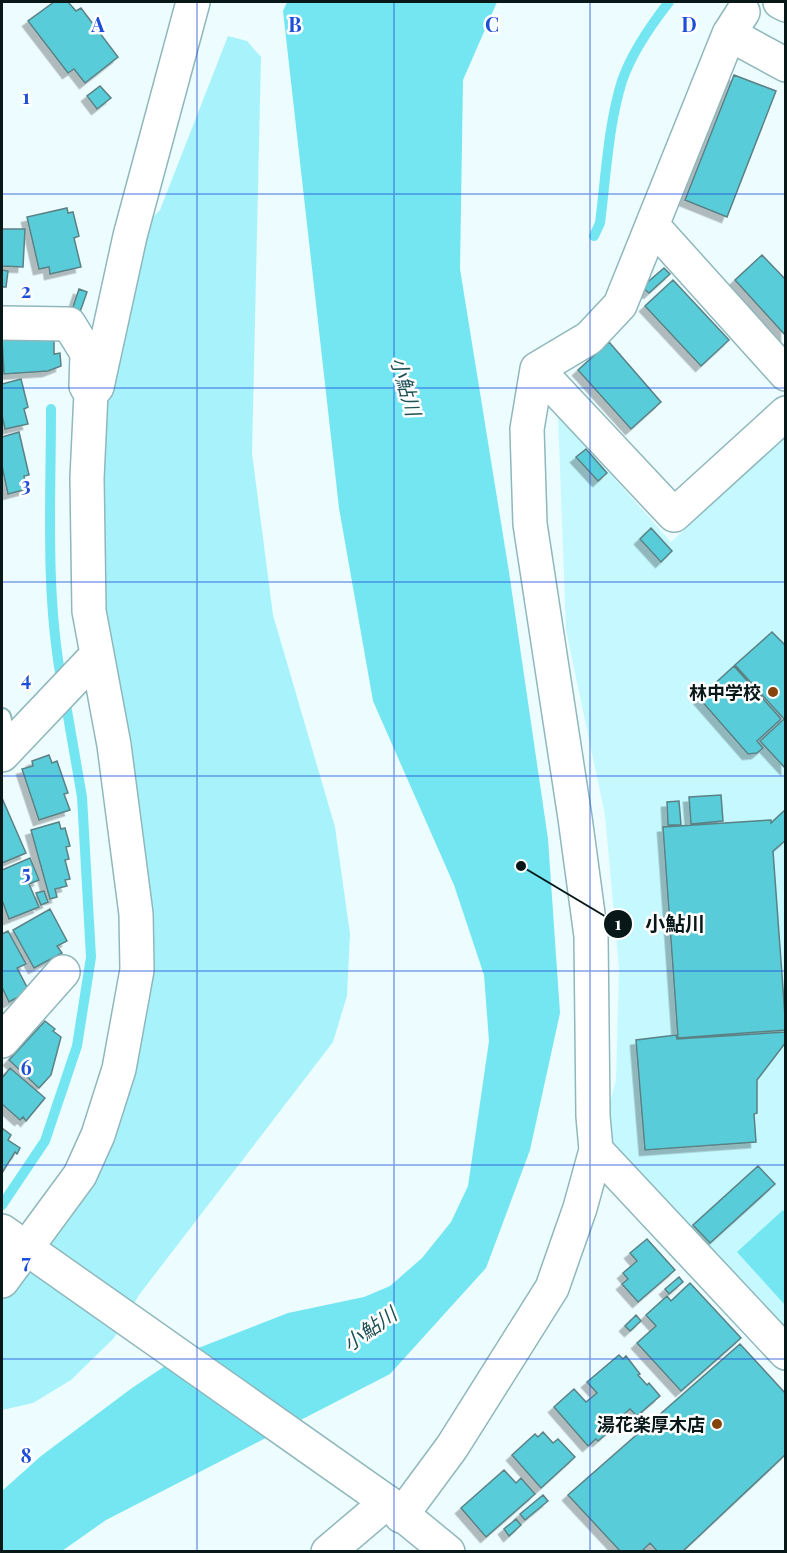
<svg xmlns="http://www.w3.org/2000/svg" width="787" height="1553" viewBox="0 0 787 1553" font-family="'Playfair Display','Noto Sans JP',serif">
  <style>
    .built { fill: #c5f9ff }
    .green { fill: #a8f3fb }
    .water { fill: #73e6f2 }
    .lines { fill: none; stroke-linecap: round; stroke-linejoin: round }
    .stream { stroke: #73e6f2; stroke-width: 10 }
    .building { fill: #58ccd8; stroke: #5b8185; stroke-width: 1.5; filter: url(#shadow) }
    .service-casing { stroke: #8fb7bc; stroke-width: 20 }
    .minor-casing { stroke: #8fb7bc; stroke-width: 36 }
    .tertiary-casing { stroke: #8fb7bc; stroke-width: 36 }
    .service { stroke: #fff; stroke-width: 16 }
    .minor { stroke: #fff; stroke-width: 33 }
    .tertiary { stroke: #fff; stroke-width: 33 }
    .grid { fill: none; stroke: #1d4ed8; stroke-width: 1.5; stroke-opacity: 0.55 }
    .poi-dot { fill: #84440b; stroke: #fff; stroke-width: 2 }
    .labels { text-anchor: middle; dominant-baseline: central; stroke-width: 5; stroke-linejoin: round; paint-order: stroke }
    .poi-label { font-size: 18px; font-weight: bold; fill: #081819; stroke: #fff; text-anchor: end }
    .water-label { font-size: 20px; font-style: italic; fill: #205358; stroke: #fff }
    .grid-label { font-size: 20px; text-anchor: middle; font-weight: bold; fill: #1d4ed8; stroke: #fff; stroke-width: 5; stroke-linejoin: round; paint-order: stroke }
    .leader { fill: none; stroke: #081819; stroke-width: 2 }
    .callout-dot { fill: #081819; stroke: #fff; stroke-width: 2 }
    .mark-label { font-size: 18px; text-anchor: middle; font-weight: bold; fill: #fff }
    .callout-label { font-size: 20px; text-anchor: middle; font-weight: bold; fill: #081819; stroke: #fff; stroke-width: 5; stroke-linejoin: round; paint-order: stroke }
  </style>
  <defs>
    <filter id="shadow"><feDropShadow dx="-5.5" dy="5.5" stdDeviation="0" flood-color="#0004"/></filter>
  </defs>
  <rect width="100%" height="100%" fill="#edfdff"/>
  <path class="built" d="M558,415L671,542L785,436V1327L602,1131L616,1080L619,969L605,815L566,630Z"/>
  <path class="green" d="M228,36L247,41L261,57L252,453L273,615L335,827L350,934L347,996L333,1042L139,1295L114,1338L71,1380L33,1403L2,1410V1300L23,1272L145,985L105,642L100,403L144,226L160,210Z"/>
  <path class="water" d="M287,2H497L463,80L460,269L509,572L548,839L560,1013L530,1150L486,1268L390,1374L106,1520L62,1551H2V1491L41,1456L132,1388L183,1354L288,1313L364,1297L390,1286L422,1258L451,1222L468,1186L489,1041L484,975L454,885L373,701L339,508L283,11Z
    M783,1210L786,1213L785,1305L737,1252Z"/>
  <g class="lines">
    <path class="stream" d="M594,236L600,223C606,176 608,126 622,81C632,52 651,25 669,2
      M51,409C51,501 45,593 62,684
      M2,1205L45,1141L77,1046L91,957L82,797L65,699"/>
  </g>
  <path class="building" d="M54,2H68L76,11L81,8L118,57L85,83L74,69L68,73L28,21Z
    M734,75L776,91L727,217L685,200Z
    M100,86L111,98L97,109L87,96Z
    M67,208L68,213L73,212L79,236L74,238L81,267L50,274L49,267L39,269L27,217Z
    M2,229H25L23,267L2,266Z
    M762,255L786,280V336L735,280Z
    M664,268L670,274L649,293L642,287Z
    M2,270L8,271L6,287H2Z
    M673,280L729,340L701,366L645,306Z
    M79,289L87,292L80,312L72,310Z
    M54,338V354L60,353L61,366L48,371L4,374L2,340Z
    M609,342L661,402L631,429L578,370Z
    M21,379L28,407L24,409L28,424L5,429L2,415V384Z
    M19,432L29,475L24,476L27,489L8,494L2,466V437Z
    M586,449L607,473L598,481L576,457Z
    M651,528L672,551L661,562L640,539Z
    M772,632L786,646V769L760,741L784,719L735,665Z
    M734,666L781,719L757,741L763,748L757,753L748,754L699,698Z
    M49,755L52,763L57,761L68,793L64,794L70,810L39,820L22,769L33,766L32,761Z
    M721,795L723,821L691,824L689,797Z
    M2,798L26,853L2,863Z
    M679,801L681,825H668L667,802Z
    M786,809V840L773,851L786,1030L678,1038L663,827L771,820V823Z
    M59,822L61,829L65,828L70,846L66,847L69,859L65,860L70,879L65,880L67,886L55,889L57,897L50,899L31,830Z
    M30,858L39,880L29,884L39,907L9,919L2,900V870Z
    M44,891L48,902L41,905L36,893Z
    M50,909L67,941L57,946L62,953L34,968L13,930Z
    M8,931L26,964L17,968L29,991L9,1002L2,987V934Z
    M45,1021L55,1029L53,1031L61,1037L51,1075L39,1088L9,1060Z
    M786,1032V1042L757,1080V1113L754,1114L756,1142L645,1150L636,1040L676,1035L677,1039Z
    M10,1068L45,1098L26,1121L23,1117L20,1120L2,1104V1078Z
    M2,1128L11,1135L8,1140L20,1148L17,1154L15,1152L2,1173Z
    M758,1166L775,1184L710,1243L693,1225Z
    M647,1239L675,1270L638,1302L622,1284L628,1279L623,1273L637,1261L630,1253Z
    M679,1277L683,1282L669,1294L665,1289Z
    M690,1283L741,1338L681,1391L637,1343L656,1326L646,1315L667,1296L671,1301Z
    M636,1315L641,1321L630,1331L625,1326Z
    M740,1344L786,1394V1454L682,1552H658L650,1543L641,1552H621L568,1495Z
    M619,1355L623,1359L626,1356L640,1374L638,1375L647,1385L649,1383L660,1396L637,1416L630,1409L612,1425L614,1427L598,1441L596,1439L588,1446L554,1407L574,1389L586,1402L597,1393L587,1382Z
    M543,1432L553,1443L558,1439L575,1457L541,1488L512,1455L535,1434L538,1437Z
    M504,1470L516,1483L521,1478L535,1494L486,1537L461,1508Z
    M543,1495L548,1501L525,1520L520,1514Z
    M516,1519L521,1525L509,1536L504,1529Z"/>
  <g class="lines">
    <g class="service-casing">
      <path id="service" d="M2,717L10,746"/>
    </g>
    <g class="minor-casing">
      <path id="minor" d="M729,34L786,65
        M652,225L786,374
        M2,323L69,324L87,353L86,386L88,389
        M537,369L589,338L620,305L729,34L743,12
        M537,369L674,515L786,413
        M2,755L96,656
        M2,1041L63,972
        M596,1150L786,1353
        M2,1281L80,1175L98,1135L119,1069L137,970L136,914L114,745L89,611L87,478L91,393L97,387L130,236L193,2
        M401,1516L452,1447L552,1288L580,1208L596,1150L593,1116L591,936L575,818L530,524L527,429L537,369
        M328,1552L387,1502"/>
    </g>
    <g class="tertiary-casing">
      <path id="tertiary" d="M780,2L786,5
        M2,1231L387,1502L448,1552"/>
    </g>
    <use href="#service" class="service"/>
    <use href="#minor" class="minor"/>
    <use href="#tertiary" class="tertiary"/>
  </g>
  <path class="grid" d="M197,2V1552M394,2V1552M590,2V1552M2,194H786M2,388H786M2,582H786M2,776H786M2,971H786M2,1165H786M2,1359H786"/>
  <g class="poi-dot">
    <circle cx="773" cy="692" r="6"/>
    <circle cx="717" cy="1424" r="6"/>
  </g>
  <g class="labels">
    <g class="poi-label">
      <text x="761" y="692">林中学校</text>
      <text x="705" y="1424">湯花楽厚木店</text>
    </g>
    <g class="water-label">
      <text transform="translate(407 386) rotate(74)">小鮎川</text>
      <text transform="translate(369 1328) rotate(-35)">小鮎川</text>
    </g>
  </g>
  <g class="grid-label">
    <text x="98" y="32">A</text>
    <text x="295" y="32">B</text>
    <text x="492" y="32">C</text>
    <text x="689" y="32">D</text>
    <text x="26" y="104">1</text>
    <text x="26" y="298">2</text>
    <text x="26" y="492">3</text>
    <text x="26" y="686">4</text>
    <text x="26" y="880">5</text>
    <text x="26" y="1075">6</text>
    <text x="26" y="1269">7</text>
    <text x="26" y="1463">8</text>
  </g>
  <path class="leader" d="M521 866L618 924"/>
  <g class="callout-dot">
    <circle cx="521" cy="866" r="6"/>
    <circle cx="618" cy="924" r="15"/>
  </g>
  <g class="mark-label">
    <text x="618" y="930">1</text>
  </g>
  <g class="callout-label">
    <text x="675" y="931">小鮎川</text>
  </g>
  <rect width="787" height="1553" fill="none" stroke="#081819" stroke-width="6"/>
</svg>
